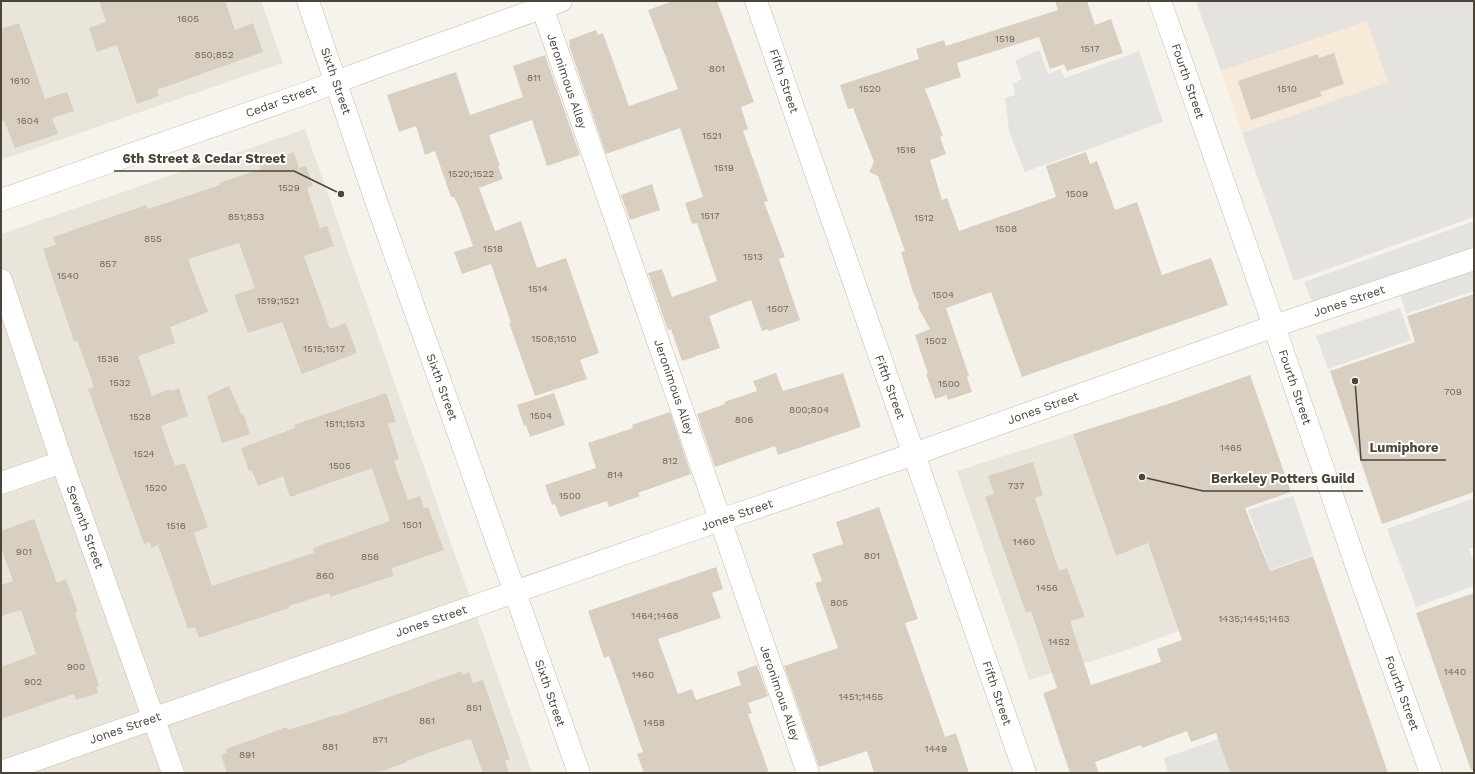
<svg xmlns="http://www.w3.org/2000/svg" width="1475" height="774" viewBox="0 0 1475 774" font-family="'Work Sans',sans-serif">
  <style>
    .residential { fill: #eae5da }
    .commercial { fill: #f7ead8 }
    .industrial { fill: #e6e2dd }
    .parking { fill: #e5e3e0 }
    .building { fill: #d8cfc1 }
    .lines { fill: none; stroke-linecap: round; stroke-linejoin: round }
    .minor-casing { stroke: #c2bbae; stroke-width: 23 }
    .minor { stroke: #fff; stroke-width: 22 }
    .labels { text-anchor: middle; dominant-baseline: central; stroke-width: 4; stroke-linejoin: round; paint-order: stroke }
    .number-label { font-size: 10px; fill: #6e675b }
    .street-label { font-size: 12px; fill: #4b4439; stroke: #fff }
    .leader { fill: none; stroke: #4b4439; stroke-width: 1.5 }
    .callout-dot { fill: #4b4439; stroke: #fff; stroke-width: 1.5 }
    .callout-label { font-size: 13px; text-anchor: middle; font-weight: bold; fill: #4b4439; stroke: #fff; stroke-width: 4; stroke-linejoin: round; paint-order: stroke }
  </style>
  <rect width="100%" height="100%" fill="#f6f3ec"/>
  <path class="residential" d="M1,1H261L283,63L1,160Z
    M305,129L532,773H1V234Z
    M1073,434L1116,556L1148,543L1179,631L1121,652L1029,680L957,471Z"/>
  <path class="commercial" d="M1367,21L1389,82L1242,133L1221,71Z"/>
  <path class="industrial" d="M1196,1H1474V217L1294,281L1242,133L1388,82L1367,21L1221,71Z"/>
  <path class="parking" d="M1206,1H1463L1474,35V211L1300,270L1256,141L1414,99L1383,7L1224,60Z
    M1039,50L1048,74L1060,69L1065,78L1139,51L1163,122L1025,172L1009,131L1005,98L1015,95L1013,84L1022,79L1015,61Z
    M1474,221V255L1315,309L1304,282Z
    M1474,268V291L1406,314L1400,294Z
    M1400,308L1411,340L1328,369L1316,336Z
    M1293,496L1313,555L1270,570L1248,510Z
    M1474,498V547L1469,549L1474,562V586L1416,607L1387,529Z
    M1218,739L1230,773H1168L1164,758Z"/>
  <path class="building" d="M99,1H225L235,30L253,23L263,52L157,90L159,96L137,104L117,45L97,52L89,28L106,22Z
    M673,1H717L754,102L741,107L748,129L743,131L768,201L764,202L785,257L779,259L800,320L769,331L768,329L762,331L751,300L709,316L720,348L682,361L671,329L668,330L648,273L662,269L672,297L717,281L697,223L692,224L685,203L703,197L680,128L606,154L569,45L570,44L569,40L596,30L598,35L603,33L629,106L678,89L648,10Z
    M1055,1H1087L1095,25L1111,19L1123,53L1067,71L1064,64L1050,69L1039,37L957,63L961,77L925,89L943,136L940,137L946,154L930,160L942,200L947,198L959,231L1056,197L1046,166L1086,152L1090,164L1097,161L1115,210L1137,202L1162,275L1211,258L1228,305L1022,377L991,292L946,308L969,376L967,377L972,392L948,400L946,395L935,399L926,374H928L915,335L930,329L918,307L919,305L913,292L901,252L905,251L878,176L869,172L874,162L853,108L848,109L840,85L919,59L916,49L944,40L946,46L1058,10Z
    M19,23L45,99L67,92L74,111L52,118L58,134L15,148L4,121L1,122V29Z
    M1334,53L1344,84L1320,92L1322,96L1251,120L1238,81L1318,54L1319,58Z
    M545,55L580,155L547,166L532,120L489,135L500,166H498L503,179L479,188L495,231L521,221L537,268L566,258L599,353L580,360L587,379L535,396L509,323H511L491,264L462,274L454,252L473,246L459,207L454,197H451L435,151L425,155L416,126L399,132L387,95L456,72L470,115L523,97L513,66Z
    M294,152L299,168L306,166L313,186L307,188L320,228L327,226L334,246L304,256L330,329L346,323L357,353L302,374L282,322L248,333L234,295L255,288L239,243L188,259L208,312L170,327L175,343L138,356L152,396L170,389L171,391L179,388L188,416L161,426L175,466L185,463L208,527L194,533L212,586L314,553L313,548L390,521L372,468L290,497L283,476L258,486L252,471H249L241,448L295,428L294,425L386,393L396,422L388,424L399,459L394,461L408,500L420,496L424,508L428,507L444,550L392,568L393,576L330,597L329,593L289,606V608L199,638L195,627L188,629L158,545L151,548L150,542L144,544L88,389L94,387L77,340L74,341L43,249L56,245L53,237L146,205L148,209L220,185L219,183L261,169L259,164Z
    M652,184L660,210L630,220L621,195Z
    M1474,294V492L1382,524L1330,371L1415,342L1407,316Z
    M776,373L783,391L843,373L861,427L778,455L775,446L715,467L697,414L725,404L724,402L757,391L753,381Z
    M1250,375L1291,492L1245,508L1270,571L1313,556L1388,773H1230L1216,733L1191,742L1187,731L1142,748L1141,745L1095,762L1099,773H1070L1043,693L1057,688L1031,611L1026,613L985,497L994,494L988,476L1033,462L1043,495L1035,498L1059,571L1067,568L1085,617L1070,621L1091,685L1161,662L1157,649L1182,640L1148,543L1116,556L1073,434L1171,403Z
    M229,386L242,415H244L250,434L222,443L207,396Z
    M554,393L565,425L530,437L526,425L524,426L517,405Z
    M670,412L691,474L638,493L640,496L609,507L607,501L560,517L555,504L552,505L545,485L596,468L588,443L633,428L632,425Z
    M879,507L918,619L905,623L945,737L956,733L969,773H874L867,751L819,767L784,666L838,648L815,583L822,581L812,554L843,544L836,522Z
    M34,519L57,583L66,579L78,612L75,613L99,686L96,687L98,693L76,700L74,694L1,719V667L36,654L21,610L1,616V585L13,581L1,548V531Z
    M716,567L723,589L712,593L721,618L658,639L678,694L692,689L696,700L741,685L737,672L757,665L768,696L748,703L752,713L748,714L769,773H644L637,754L643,752L622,692L609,656L604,658L588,611Z
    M1474,593V770H1471L1416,613Z
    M462,671L463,675L469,672L473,683L483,680L510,759L505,761L509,773H483L471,739L468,740V739L406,761L407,762L377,773H227L221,755L227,753L226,749L287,727L288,730L336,715V716Z"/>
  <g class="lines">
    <g class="minor-casing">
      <path id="minor" d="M308,1L374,195L579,773
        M540,1L808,773
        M756,1L1025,773
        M1160,1L1264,297L1362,582L1431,773
        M1,200L301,95L379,66L561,1
        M1,280L62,462L173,773
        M1,483L62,462
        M1,772L720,520L914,454L1274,326L1474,259"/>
    </g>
    <use href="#minor" class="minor"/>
  </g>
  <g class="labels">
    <g class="number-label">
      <text x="188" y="18">1605</text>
      <text x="1005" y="38">1519</text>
      <text x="1090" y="48">1517</text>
      <text x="214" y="54">850;852</text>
      <text x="717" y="68">801</text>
      <text x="534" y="77">811</text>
      <text x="20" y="80">1610</text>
      <text x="870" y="88">1520</text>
      <text x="1287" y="88">1510</text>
      <text x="28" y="120">1604</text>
      <text x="712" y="135">1521</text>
      <text x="906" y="149">1516</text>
      <text x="724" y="167">1519</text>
      <text x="471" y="173">1520;1522</text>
      <text x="289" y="187">1529</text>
      <text x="1077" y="193">1509</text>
      <text x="710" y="215">1517</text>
      <text x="246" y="216">851;853</text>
      <text x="924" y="217">1512</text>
      <text x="1006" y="228">1508</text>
      <text x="153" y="238">855</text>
      <text x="493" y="248">1518</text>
      <text x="753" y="256">1513</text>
      <text x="108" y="263">857</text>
      <text x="68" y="275">1540</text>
      <text x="538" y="288">1514</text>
      <text x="943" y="294">1504</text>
      <text x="278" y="300">1519;1521</text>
      <text x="778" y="308">1507</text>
      <text x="554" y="338">1508;1510</text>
      <text x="936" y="340">1502</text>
      <text x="324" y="348">1515;1517</text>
      <text x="108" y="358">1536</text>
      <text x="120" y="382">1532</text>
      <text x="949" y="383">1500</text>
      <text x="1453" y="391">709</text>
      <text x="809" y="409">800;804</text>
      <text x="541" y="415">1504</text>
      <text x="140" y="416">1528</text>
      <text x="744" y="419">806</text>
      <text x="345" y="423">1511;1513</text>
      <text x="1231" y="447">1465</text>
      <text x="144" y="453">1524</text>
      <text x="670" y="460">812</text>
      <text x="340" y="465">1505</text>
      <text x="615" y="474">814</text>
      <text x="1016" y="485">737</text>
      <text x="156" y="487">1520</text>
      <text x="570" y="495">1500</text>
      <text x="412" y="524">1501</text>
      <text x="176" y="525">1516</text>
      <text x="1024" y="541">1460</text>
      <text x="24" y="551">901</text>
      <text x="872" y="555">801</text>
      <text x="370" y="556">856</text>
      <text x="325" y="575">860</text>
      <text x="1047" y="587">1456</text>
      <text x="839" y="602">805</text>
      <text x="655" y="615">1464;1468</text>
      <text x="1254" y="618">1435;1445;1453</text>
      <text x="1059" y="641">1452</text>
      <text x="76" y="666">900</text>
      <text x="1455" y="671">1440</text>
      <text x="643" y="674">1460</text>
      <text x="33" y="681">902</text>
      <text x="861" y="696">1451;1455</text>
      <text x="474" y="707">851</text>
      <text x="427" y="720">861</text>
      <text x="654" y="722">1458</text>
      <text x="380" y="739">871</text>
      <text x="330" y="746">881</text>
      <text x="936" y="748">1449</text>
      <text x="247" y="754">891</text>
    </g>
    <g class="street-label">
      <text transform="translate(336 81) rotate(71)">Sixth Street</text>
      <text transform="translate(567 81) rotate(71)">Jeronimous Alley</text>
      <text transform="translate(784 81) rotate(71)">Fifth Street</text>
      <text transform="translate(1188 81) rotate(71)">Fourth Street</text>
      <text transform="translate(281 101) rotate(-20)">Cedar Street</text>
      <text transform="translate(1349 301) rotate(-19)">Jones Street</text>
      <text transform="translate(442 387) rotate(70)">Sixth Street</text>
      <text transform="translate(674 387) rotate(71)">Jeronimous Alley</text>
      <text transform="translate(890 387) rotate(70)">Fifth Street</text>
      <text transform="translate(1295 387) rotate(71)">Fourth Street</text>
      <text transform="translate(1043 408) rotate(-20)">Jones Street</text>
      <text transform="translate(737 515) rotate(-19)">Jones Street</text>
      <text transform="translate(85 527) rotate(70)">Seventh Street</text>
      <text transform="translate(431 621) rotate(-19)">Jones Street</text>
      <text transform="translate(550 693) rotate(71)">Sixth Street</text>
      <text transform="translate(780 693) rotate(71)">Jeronimous Alley</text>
      <text transform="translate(997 693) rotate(71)">Fifth Street</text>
      <text transform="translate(1402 693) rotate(70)">Fourth Street</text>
      <text transform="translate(125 728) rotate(-19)">Jones Street</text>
    </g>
  </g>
  <path class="leader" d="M341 194L294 171H114M1355 381L1361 460H1446M1142 477L1203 491H1363"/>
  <g class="callout-dot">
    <circle cx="341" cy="194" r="4"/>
    <circle cx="1355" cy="381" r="4"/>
    <circle cx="1142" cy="477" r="4"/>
  </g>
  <g class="callout-label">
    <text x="204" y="163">6th Street &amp; Cedar Street</text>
    <text x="1404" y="452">Lumiphore</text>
    <text x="1283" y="483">Berkeley Potters Guild</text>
  </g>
  <rect width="1475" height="774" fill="none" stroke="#4b4439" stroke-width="4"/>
</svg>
